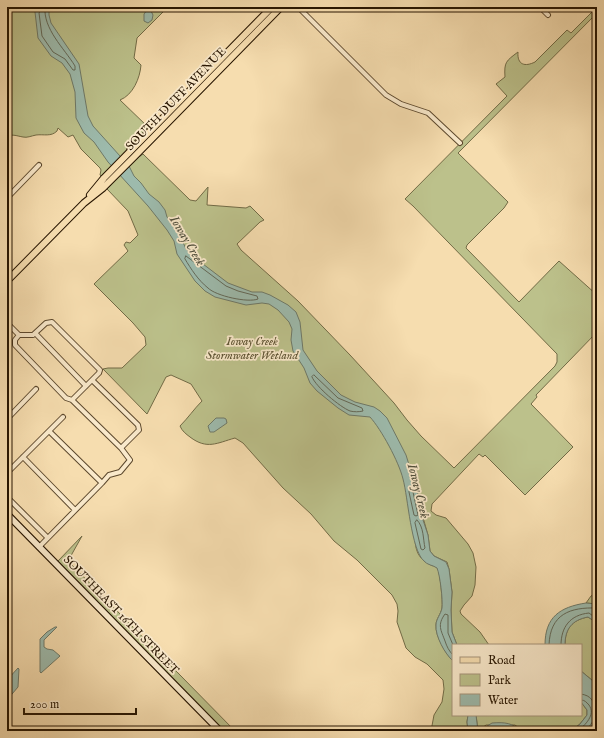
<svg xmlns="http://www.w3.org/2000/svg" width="604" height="738" viewBox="0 0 604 738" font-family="'IM FELL English',serif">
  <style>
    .green { fill: #bcc18b; stroke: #726b46 }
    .water { fill: #9dbbad; stroke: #6e7968 }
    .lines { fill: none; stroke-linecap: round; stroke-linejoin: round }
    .shore { stroke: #626857; stroke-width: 1 }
    .street-casing { stroke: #5b472c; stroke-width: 6 }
    .secondary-casing { stroke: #271501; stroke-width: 8 }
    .primary-casing { stroke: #271501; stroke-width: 8 }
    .street { stroke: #f9e9cb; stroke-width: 4 }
    .secondary { stroke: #f9e9cb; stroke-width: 5.5 }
    .primary { stroke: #f6ddaf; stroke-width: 6 }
    .labels { text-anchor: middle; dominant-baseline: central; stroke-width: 3.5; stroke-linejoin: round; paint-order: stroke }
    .street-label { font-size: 12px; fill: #271501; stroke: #f9e9cb }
    .park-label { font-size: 12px; font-style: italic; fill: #5b5131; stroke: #f9e9cb }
    .water-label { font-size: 13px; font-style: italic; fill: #504f3d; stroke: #f9e9cb }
  </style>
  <rect width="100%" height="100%" fill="#f6ddaf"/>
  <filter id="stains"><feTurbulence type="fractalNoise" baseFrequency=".005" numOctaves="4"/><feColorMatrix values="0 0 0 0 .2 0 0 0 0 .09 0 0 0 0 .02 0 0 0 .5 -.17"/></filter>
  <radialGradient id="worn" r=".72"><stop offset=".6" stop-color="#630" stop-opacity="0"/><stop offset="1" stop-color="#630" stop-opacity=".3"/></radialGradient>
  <path class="green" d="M7,7H160L164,11L137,38L134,58L141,65C140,78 133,95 120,100L148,127L126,149L136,159L143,154L190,200L196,201L208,187L207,205L246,208L250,206L264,220L260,222L237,244L241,250L298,301L350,355L394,403L407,420L421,436L454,468L555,366L557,362V354L413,206L405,199L507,96L496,84L505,77C504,62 506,61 518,52C517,65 525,67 535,62L567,30L571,33L597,7V13L458,153L508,202L504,208L467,245L466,248L519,302L559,261L597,295V332L536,395L537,397L531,404L573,447L525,495L485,455L483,457L479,454L432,504L431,511L436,515L446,518L468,544L473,553L476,567L475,585L472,596L464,605L460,611L461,614L480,632L489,645H457L452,632L451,610L452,592L449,569L447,562L434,556L430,551L428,535L420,507C417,526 407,553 429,564C432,566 435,566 438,568C440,575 443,601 442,608C441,614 436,619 436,625C435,636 446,654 453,661V715H468L467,722L468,731H431L434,715L442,702L444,689L443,680L427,664L415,657L406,648L397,622L398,611L397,604L392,595L357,560L334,541L311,514L283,488L243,443L235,438C217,443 207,450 190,437C186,434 182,431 180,426C188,418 194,409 202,401L191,384L171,375L166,377L147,414L103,369L108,368H122L146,345L145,337L133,323L94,284L128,251L124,245L126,242L130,243L138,235L128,211L107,189L111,185L100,175L101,170L100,168L81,149L73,135L68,137L58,128L57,131C51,137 44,134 36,135C31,136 27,138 23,137C17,136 13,134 7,136Z
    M82,536L68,561L235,731H224L58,561Z
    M597,592V604L586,603L591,596Z
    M588,617L594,621L597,626V688L593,681L581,671V645H565C565,628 572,620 588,617Z
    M581,702L587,710V715L580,724L571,731H523L515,725H486L478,731L476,715H581Z"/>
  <path class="water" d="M37,7H49V15L51,23L79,64L88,116L93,126L129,166L134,176L141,183L149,194L159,202L165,210L167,217L178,231L186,249L203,264L228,283L252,292H262L270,295L288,305L296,312L300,322L303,350L317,371L341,395L355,402L374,407L380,411L387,418L406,455L418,494L423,520L428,535L430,551L434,556L446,562L449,569L452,592L451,610L452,632L457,645H453V661C445,654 435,636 436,625C436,619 441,614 442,608C443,600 440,575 437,568C433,565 427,565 424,561C411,550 408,497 403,479C399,462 381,429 370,417L349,415L338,408L317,391L310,383L304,368L293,351L291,340L292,329L289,322L278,310L269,304L262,303L246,305L215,297L205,291L195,281L177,254L174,241L167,230L148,206L108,162L94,142L84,133L76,118L75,92L70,74L62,63L51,56L38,38L35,12Z
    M147,10L151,11L153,15L152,20L148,23L144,21V14Z
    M216,418H224L226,419L227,423L214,432H210L208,426Z
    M586,603L597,604V626L594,621L588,617C572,620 565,629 565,645H545C545,617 560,607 586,603Z
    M55,627H57L44,640V647L47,649L53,650L60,656L41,673L40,672V639L47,632Z
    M18,668L19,669L18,687L7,700V680Z
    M581,671L593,681L597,688V728L595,731H571L580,724L587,715V710L581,702Z
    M468,715H476L478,731H468L467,722Z
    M492,723C506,722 511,723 523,731H479Z"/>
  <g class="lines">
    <path class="shore" d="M41,7L42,8L39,13L42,36L53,52L65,59L73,70H75V66C64,48 43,29 45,7
      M186,256L226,286L238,291L257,296L258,299C248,303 216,296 208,288C198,280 191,269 185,259Z
      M314,375L338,398L362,408L363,411C359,412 354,412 350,411C340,407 316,387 312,377Z
      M411,490L413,492L418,515L416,516L414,515L409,492Z
      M417,520C424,527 423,539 425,548L423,550L421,549L415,523Z
      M453,645L448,633V615L445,614C437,625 441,630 445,641C447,647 449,651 453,655
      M549,645C550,614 570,607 597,608
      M561,645C561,627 570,615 589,613L597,619
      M581,694C586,695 589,696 592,700C600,712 594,722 585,731
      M578,731C585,725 596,715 589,705C586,702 585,700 581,700"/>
    <g class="street-casing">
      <path id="street" d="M298,7L386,95L401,104L428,113L460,143
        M540,7L548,15
        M7,198L39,165
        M7,323L19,335
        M36,334L86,386
        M92,380L138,425L139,430L121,448
        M7,419L36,389
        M49,431L102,483
        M23,457L75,510
        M7,473L63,417
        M7,497L48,538
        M39,547L102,483L109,475L120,472L130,460L121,448L72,400L66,398L15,345V340L19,335H33L46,323L52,322L100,370L99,373L72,400"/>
    </g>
    <g class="secondary-casing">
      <path id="secondary" d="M7,514L220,731"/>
    </g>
    <g class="primary-casing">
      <path id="primary" d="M90,195L104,178L272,7
        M7,281L84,203L103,188L134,157L281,7"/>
    </g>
    <use href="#street" class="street"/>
    <use href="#secondary" class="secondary"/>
    <use href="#primary" class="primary"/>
  </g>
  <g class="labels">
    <g class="street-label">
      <text transform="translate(176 99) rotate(-46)">SOUTH DUFF AVENUE</text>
      <text transform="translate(121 615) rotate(46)">SOUTHEAST 16TH STREET</text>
    </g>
    <g class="park-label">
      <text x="252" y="341">Ioway Creek<tspan x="252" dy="14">Stormwater Wetland</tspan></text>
    </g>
    <g class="water-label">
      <text transform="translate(187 241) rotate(59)">Ioway Creek</text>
      <text transform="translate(418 491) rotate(76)">Ioway Creek</text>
    </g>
  </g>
  <rect width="604" height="738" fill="none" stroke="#f6ddaf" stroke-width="24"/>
  <rect x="8" y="8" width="588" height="722" fill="none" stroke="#271501" stroke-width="2"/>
  <rect x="12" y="12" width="580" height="714" fill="none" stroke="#271501"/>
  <rect x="452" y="644" width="130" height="72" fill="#f9e9cb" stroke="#a5947a"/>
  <rect x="460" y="657" width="20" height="6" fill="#f6ddaf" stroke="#a5947a"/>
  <text x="488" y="664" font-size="12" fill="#271501">Road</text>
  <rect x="460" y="674" width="20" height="12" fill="#bcc18b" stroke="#a5947a"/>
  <text x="488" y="684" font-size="12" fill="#271501">Park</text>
  <rect x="460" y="694" width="20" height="12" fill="#9dbbad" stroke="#a5947a"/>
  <text x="488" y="704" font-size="12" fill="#271501">Water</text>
  <path d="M24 708v6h112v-6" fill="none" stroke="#271501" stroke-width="2"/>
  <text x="30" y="708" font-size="12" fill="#271501" stroke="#f9e9cb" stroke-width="3" paint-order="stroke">200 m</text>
  <rect width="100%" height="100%" filter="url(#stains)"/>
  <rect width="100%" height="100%" fill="url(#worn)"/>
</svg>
